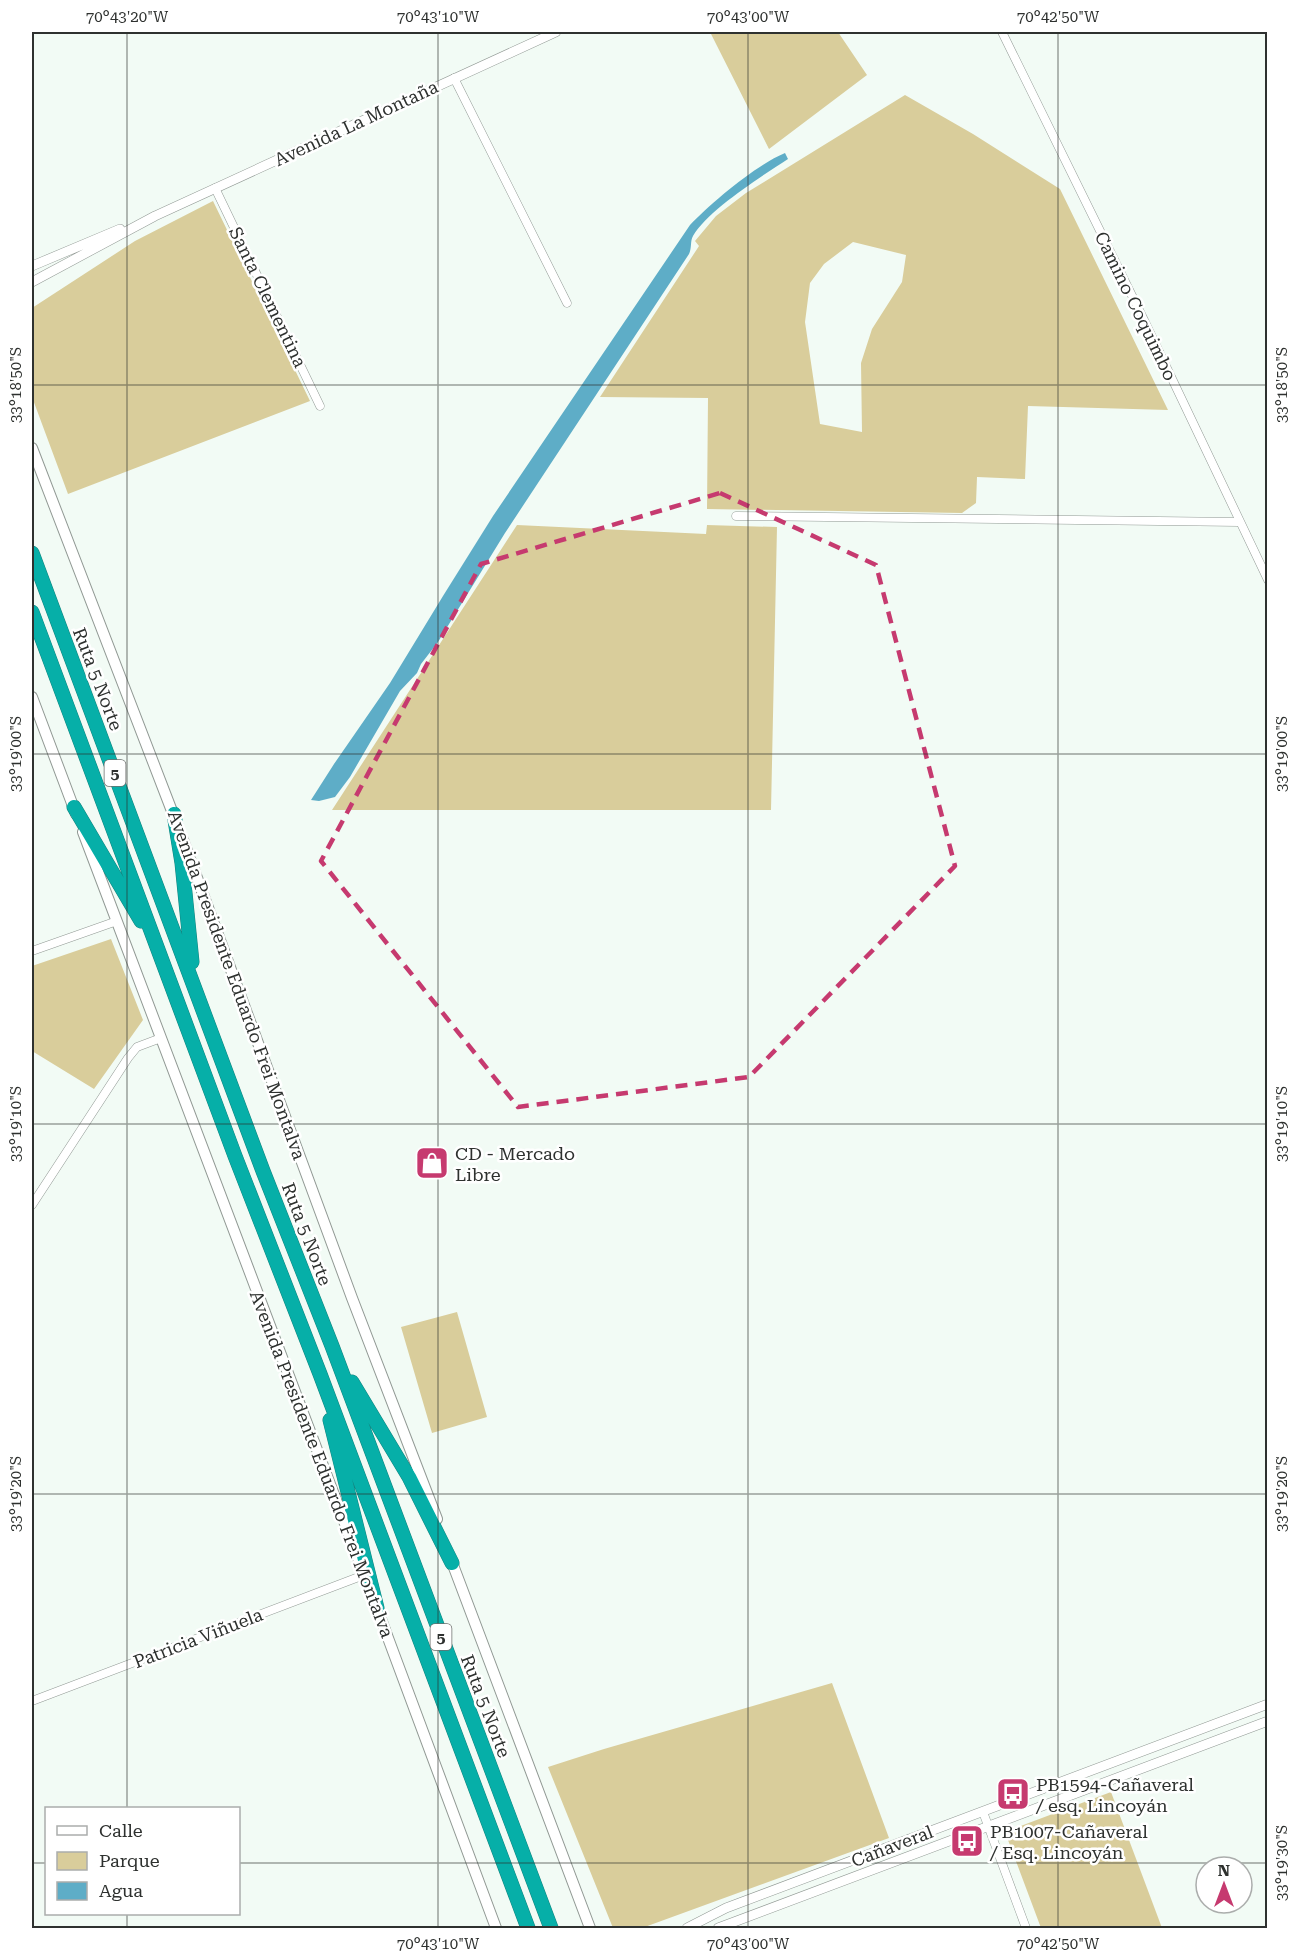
<svg xmlns="http://www.w3.org/2000/svg" width="1299" height="1960" viewBox="0 0 1299 1960" font-family="'Roboto Serif',serif">
  <style>
    .green { fill: #d9cd9b; fill-rule: evenodd }
    .water { fill: #5eadc7 }
    .lines { fill: none; stroke-linecap: round; stroke-linejoin: round }
    .minor-casing { stroke: #919994; stroke-width: 9 }
    .tertiary-casing { stroke: #919994; stroke-width: 10 }
    .secondary-casing { stroke: #919994; stroke-width: 12 }
    .motorway-casing { stroke: #14837e; stroke-width: 15 }
    .minor { stroke: #fff; stroke-width: 8 }
    .tertiary { stroke: #fff; stroke-width: 9 }
    .secondary { stroke: #fff; stroke-width: 10 }
    .motorway { stroke: #06afa8; stroke-width: 14 }
    .marked { fill: none; stroke: #c63a6f; stroke-width: 4.5; stroke-dasharray: 12 8; stroke-linejoin: round }
    .ticks { fill: none; stroke: #2e312f; stroke-width: 1.5; stroke-opacity: 0.45 }
    .labels { text-anchor: middle; dominant-baseline: central; stroke-width: 5; stroke-linejoin: round; paint-order: stroke }
    .shield { fill: #fff; stroke: #6d6f6d; stroke-width: 1.5 }
    .shield-label { font-size: 16px; font-weight: bold; fill: #2e312f }
    .street-label { font-size: 18px; fill: #2e312f; stroke: #fff }
    .poi-label { font-size: 18px; fill: #2e312f; stroke: #fff; text-anchor: start }
    .neatline { fill: none; stroke: #2e312f; stroke-width: 2 }
    .ticks-label { font-size: 15px; text-anchor: middle; fill: #2e312f }
  </style>
  <rect width="100%" height="100%" fill="#f2fbf5"/>
  <path class="green" d="M710,32H838L867,75L769,149Z
    M905,95L973,134L1060,189L1168,410L1028,406L1025,479L977,477L976,503L962,513L707,509L708,398L600,397L699,246L695,241L716,216L746,193ZM853,242L906,255L902,282L872,329L861,363L862,432L820,424L805,322L810,283L824,264Z
    M213,201L310,401L68,494L32,397V308L135,241Z
    M517,525L706,534L707,525L777,527L771,810H332Z
    M111,939L143,1020L94,1089L32,1051V966Z
    M457,1312L487,1417L432,1433L401,1327Z
    M832,1683L889,1838L642,1928H613L548,1767L604,1749Z
    M1111,1792L1162,1928H1041L1005,1832Z"/>
  <path class="water" d="M785,153L788,159C762,176 708,210 693,236C690,241 692,248 689,254L505,533L438,642L421,664L417,673L400,691L350,777L335,797L319,801L311,800L334,764L390,683L443,596L493,516L690,225C712,202 756,165 785,153Z"/>
  <g class="lines">
    <g class="minor-casing">
      <path id="minor" d="M1002,32L1144,320L1268,580
        M454,78L567,303
        M215,188L320,406
        M736,516L1239,522
        M32,951L117,921
        M32,1205L128,1058L137,1047L161,1038
        M32,1701L364,1575
        M983,1812L1026,1928"/>
    </g>
    <g class="tertiary-casing">
      <path id="tertiary" d="M32,266L120,229
        M32,282L155,216L556,32
        M687,1928L726,1908L1268,1704
        M718,1928L1268,1721"/>
    </g>
    <g class="secondary-casing">
      <path id="secondary" d="M32,448L175,819
        M32,697L76,814
        M83,832L361,1566
        M182,837L352,1298L437,1519
        M450,1557L590,1928
        M375,1603L496,1928"/>
    </g>
    <g class="motorway-casing">
      <path id="motorway" d="M32,553L263,1171L332,1346L551,1928
        M32,612L235,1156L320,1374L528,1928
        M74,807L141,921
        M174,814L182,863L192,962
        M352,1382L409,1477L452,1563
        M330,1420L377,1608"/>
    </g>
    <use href="#minor" class="minor"/>
    <use href="#tertiary" class="tertiary"/>
    <use href="#secondary" class="secondary"/>
    <use href="#motorway" class="motorway"/>
  </g>
  <path class="marked" d="M720,493L876,565L955,866L749,1077L518,1107L321,861L481,564Z"/>
  <path class="ticks" d="M127,32V1808M438,32V1928M748,32V1928M1058,32V1928M32,385H1268M32,754H1268M32,1124H1268M32,1494H1268M32,1863H46M238,1863H1268M127,1914V1928"/>
  <defs>
    <g id="shop-square" transform="scale(1.725)"><rect x="-9" y="-9" width="18" height="18" rx="4" fill="#c63a6f" stroke="#fff"/><path d="M-5-2.5h2.3a2.7 3.5 0 0 1 5.4 0H5L5.5 6h-11ZM-1.5-2.5h3a1.5 2.3 0 0 0-3 0Z" fill="#fff"/></g>
    <g id="bus-square" transform="scale(1.725)"><rect x="-9" y="-9" width="18" height="18" rx="4" fill="#c63a6f" stroke="#fff"/><path d="M-5-6H5V4H4V6H2V4H-2V6H-4V4H-5ZM-3.5-4V0h7V-4ZM-3.5 1.2v1.5H-2V1.2ZM2 1.2v1.5H3.5V1.2Z" fill="#fff"/></g>
  </defs>
  <g fill-rule="evenodd">
    <use href="#shop-square" x="432" y="1163"/>
    <use href="#bus-square" x="1013" y="1794"/>
    <use href="#bus-square" x="967" y="1841"/>
  </g>
  <g class="labels">
    <g class="shield">
      <rect x="104.5" y="760" width="21" height="26" rx="4.5"/>
      <rect x="430.5" y="1624" width="21" height="26" rx="4.5"/>
    </g>
    <g class="shield-label">
      <text x="115" y="773">5</text>
      <text x="441" y="1637">5</text>
    </g>
    <g class="street-label">
      <text transform="translate(356 123) rotate(-25)">Avenida La Montaña</text>
      <text transform="translate(268 297) rotate(64)">Santa Clementina</text>
      <text transform="translate(1136 306) rotate(64)">Camino Coquimbo</text>
      <text transform="translate(98 679) rotate(69)">Ruta 5 Norte</text>
      <text transform="translate(237 985) rotate(70)">Avenida Presidente Eduardo Frei Montalva</text>
      <text transform="translate(307 1234) rotate(69)">Ruta 5 Norte</text>
      <text transform="translate(322 1464) rotate(69)">Avenida Presidente Eduardo Frei Montalva</text>
      <text transform="translate(198 1638) rotate(-21)">Patricia Viñuela</text>
      <text transform="translate(486 1706) rotate(69)">Ruta 5 Norte</text>
      <text transform="translate(892 1846) rotate(-21)">Cañaveral</text>
    </g>
    <g class="poi-label">
      <text x="455" y="1153">CD - Mercado<tspan x="455" dy="21">Libre</tspan></text>
      <text x="1036" y="1784">PB1594-Cañaveral<tspan x="1036" dy="21">/ esq. Lincoyán</tspan></text>
      <text x="990" y="1831">PB1007-Cañaveral<tspan x="990" dy="21">/ Esq. Lincoyán</tspan></text>
    </g>
  </g>
  <rect width="1299" height="1960" fill="none" stroke="#ffffff" stroke-width="66"/>
  <rect x="45" y="1807" width="195" height="108" fill="#ffffff" stroke="#abadac" stroke-width="1.5"/>
  <rect x="57" y="1826" width="30" height="9" fill="#ffffff" stroke="#abadac" stroke-width="1.5"/>
  <text x="99" y="1837" font-size="18" fill="#2e312f">Calle</text>
  <rect x="57" y="1852" width="30" height="18" fill="#d9cd9b" stroke="#abadac" stroke-width="1.5"/>
  <text x="99" y="1867" font-size="18" fill="#2e312f">Parque</text>
  <rect x="57" y="1882" width="30" height="18" fill="#5eadc7" stroke="#abadac" stroke-width="1.5"/>
  <text x="99" y="1897" font-size="18" fill="#2e312f">Agua</text>
  <g transform="translate(1224 1885)"><circle r="28" fill="#ffffff" stroke="#abadac" stroke-width="1.5"/>
  <path d="M0-4.5L10 22L0 15L-10 22Z" fill="#c63a6f"/>
  <text y="-9" font-size="16" font-weight="bold" text-anchor="middle" fill="#2e312f">N</text>
  </g>
  <rect x="33" y="33" width="1233" height="1894" class="neatline"/>
  <g class="ticks-label">
    <text x="127" y="22">70°43'20"W</text>
    <text x="438" y="22">70°43'10"W</text>
    <text x="748" y="22">70°43'00"W</text>
    <text x="1058" y="22">70°42'50"W</text>
    <text transform="translate(16 385) rotate(-90)" y="5">33°18'50"S</text>
    <text transform="translate(1282 385) rotate(-90)" y="5">33°18'50"S</text>
    <text transform="translate(16 754) rotate(-90)" y="5">33°19'00"S</text>
    <text transform="translate(1282 754) rotate(-90)" y="5">33°19'00"S</text>
    <text transform="translate(16 1124) rotate(-90)" y="5">33°19'10"S</text>
    <text transform="translate(1282 1124) rotate(-90)" y="5">33°19'10"S</text>
    <text transform="translate(16 1494) rotate(-90)" y="5">33°19'20"S</text>
    <text transform="translate(1282 1494) rotate(-90)" y="5">33°19'20"S</text>
    <text transform="translate(1282 1863) rotate(-90)" y="5">33°19'30"S</text>
    <text x="438" y="1949">70°43'10"W</text>
    <text x="748" y="1949">70°43'00"W</text>
    <text x="1058" y="1949">70°42'50"W</text>
  </g>
</svg>
